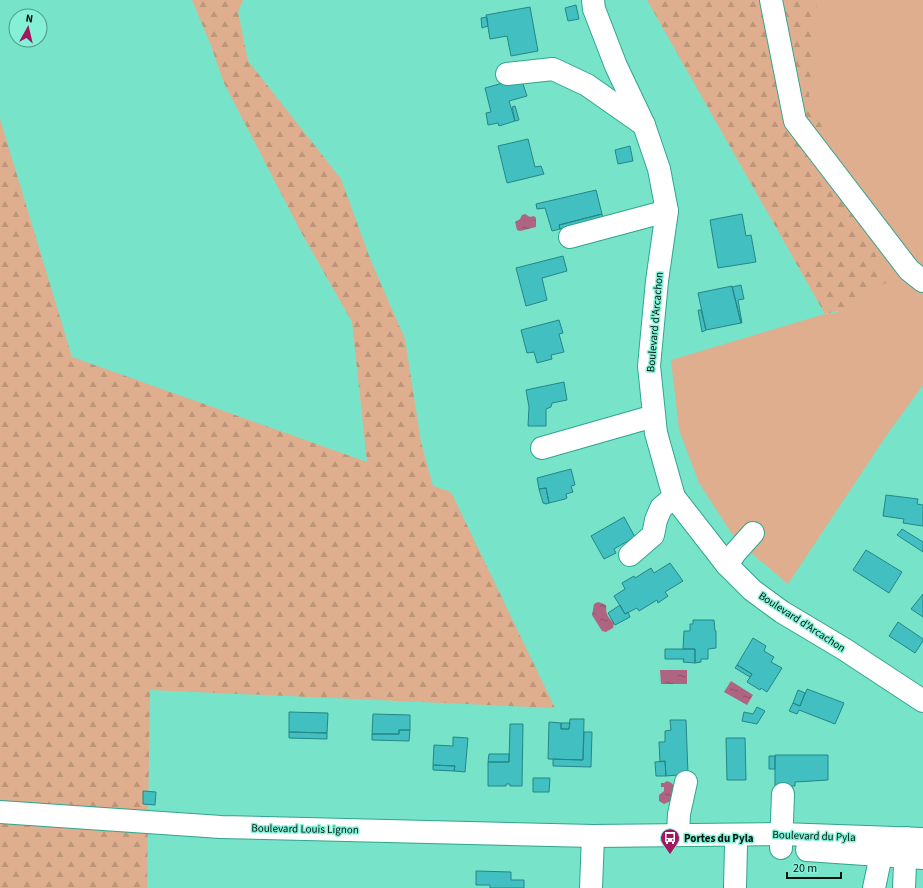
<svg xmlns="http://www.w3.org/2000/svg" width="923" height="888" viewBox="0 0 923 888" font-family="'Source Sans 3',sans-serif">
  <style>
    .green { fill: #deae8e }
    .forest { fill: url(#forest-firs) }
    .water { fill: url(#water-ripples) }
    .building { fill: #42bfc0; stroke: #258687 }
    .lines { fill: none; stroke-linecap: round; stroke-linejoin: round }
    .minor-casing { stroke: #31a58e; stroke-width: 24 }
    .major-casing { stroke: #31a58e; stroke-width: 24 }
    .minor { stroke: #fff; stroke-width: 22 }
    .major { stroke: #fff; stroke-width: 22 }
    .labels { text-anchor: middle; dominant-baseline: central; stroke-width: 3; stroke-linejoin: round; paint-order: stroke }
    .street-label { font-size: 11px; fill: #011611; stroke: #84f0d6 }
    .poi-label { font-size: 11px; font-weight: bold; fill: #011611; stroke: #84f0d6; text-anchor: start }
  </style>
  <defs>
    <pattern id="forest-firs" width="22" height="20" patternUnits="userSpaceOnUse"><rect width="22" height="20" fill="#deae8e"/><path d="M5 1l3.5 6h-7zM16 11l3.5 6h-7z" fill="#bd9579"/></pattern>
    <pattern id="water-ripples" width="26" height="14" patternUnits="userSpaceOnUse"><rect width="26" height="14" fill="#af6481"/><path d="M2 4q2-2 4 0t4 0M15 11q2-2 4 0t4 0" fill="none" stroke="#8c5168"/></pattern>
  </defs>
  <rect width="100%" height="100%" fill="#77e3c9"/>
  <path class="green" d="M718,0H923V385L886,436L788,584L736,540L699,483L679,430L671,360L825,314L839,312L800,226Z"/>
  <path class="forest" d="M192,0H243L238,12L248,61L341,179L371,261L405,339L421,442L433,486L451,492L555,708L150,690L147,888H0V119L72,357L367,462L352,322L300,230L224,83L210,43Z
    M647,0H817L809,96L887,282L851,307L825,314Z"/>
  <path class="water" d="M525,214L530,217L534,216L536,218V227L520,231L517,230L515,222L520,219L522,215Z
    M598,602C611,606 604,605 607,614C608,617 612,621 614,623L613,628L606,632L602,631L592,615L594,604Z
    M660,670H687V684H661Z
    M731,681L753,695L747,705L724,692Z
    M667,781C678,784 674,793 671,801L664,804L659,801V795L664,791V787H661V783H664Z"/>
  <path class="building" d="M576,5L579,19L568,21L565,8Z
    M530,7L538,51L511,56L507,36L490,39L486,15Z
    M487,17L488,26L482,28L481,18Z
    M521,78L527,96L509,101L515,121L499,126L498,123L488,125L486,113L491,112L485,88Z
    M515,106L519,120L515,121L512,107Z
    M528,139L535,167L541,166L544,174L507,183L498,146Z
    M630,146L633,161L618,164L615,150Z
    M596,190L602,214L559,225L560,229L552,231L545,208L537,209L536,204Z
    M602,214L603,219L560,229L559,225Z
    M742,214L746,236L751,235L756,262L718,268L710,220Z
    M563,256L567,271L542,278L547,300L526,306L516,268Z
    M741,285L744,299L738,300L742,323H741L732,287Z
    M732,286L741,323L706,330L698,293Z
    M698,310H701L706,330L702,332Z
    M559,320L563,333L559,334L564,352L551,355L552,359L537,363L534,352L527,353L521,330Z
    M564,382L567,400L552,403L551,407L546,409V426H528L529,407L526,390Z
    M571,469L575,485L571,486L573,492L566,494L567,498L565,499L549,503L546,488L539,489L537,478Z
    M546,488L549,503L546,504L543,503L539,489Z
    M886,495L918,499L917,504L923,505V526L903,523L904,519L883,516Z
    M624,517L635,537L614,549L616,553L604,559L591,536Z
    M902,529L923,542V552L897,535Z
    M866,550L902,572L889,593L853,570Z
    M670,563L683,581L665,592L668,596L658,603L657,600L639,611L637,608L625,614L614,596L625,589L622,583L634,576L635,578L651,568L654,573Z
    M923,594V617L911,609Z
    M620,605L625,614L628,612L630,617L615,625L608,613Z
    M693,620H714L715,631H716V648L708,649V659H701V662L695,663V649H683L684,631H690V624H693Z
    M898,622L923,639V641L915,653L889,636Z
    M753,638L766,646L764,651L774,657L771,662L782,668L767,692L761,688L760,690L747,682L752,674L737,665Z
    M665,649H695V663L683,662L684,659H665Z
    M737,665L752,674L750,677L735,668Z
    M807,689L844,703L835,724L799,710L797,714L789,711L793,703L800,706Z
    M798,690L805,693L800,706L793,703Z
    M757,707L765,711L757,724L742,721L744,712L753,714Z
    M289,712L328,713L327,733L289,732Z
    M373,714L410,715V730H399V734H372Z
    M570,719H584L583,760L548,759L549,722L561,723V729H569Z
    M670,720H686L688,774L666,776L665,761L660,762L659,742H665V731L671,730Z
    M561,723H570L569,729H561Z
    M510,724H523L522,786H510V784H506V786H488V762H509Z
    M399,730H410L409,741L372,740V734H399Z
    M289,732L327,733V739L289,738Z
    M584,732H592L591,767L553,766V759L583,760Z
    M453,737L468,738L465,772L454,771L455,766L433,765L434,745L453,746Z
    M726,738H745L746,780H727Z
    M489,754H509V762H488Z
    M775,755H828V780L795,782V786H775Z
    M769,756H775V769H769Z
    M665,761L666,776H656L655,762Z
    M433,765L455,766L454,771L433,770Z
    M533,778H550L549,792H533Z
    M143,791L156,792L155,805L143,804Z
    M476,871L511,872V880H524V888H490V885H476Z"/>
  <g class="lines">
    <g class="minor-casing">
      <path id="minor" d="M771,0L795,121L909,270L923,281
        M507,74L553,69L587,85L644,125
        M570,237L667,211
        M542,448L654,416
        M630,555L653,535L656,520L661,508L674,497
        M727,565L735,553L753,533
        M678,835L679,814L686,782
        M781,848L783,794
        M591,888L593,836
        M735,888L736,845
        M874,888L881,855
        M904,888L906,838"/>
    </g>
    <g class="major-casing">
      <path id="major" d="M593,0L594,9L616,66L644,125L659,169L667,211L657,281L649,366L656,433L674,497L727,565L752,590L782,612L844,649L923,701
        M0,812L221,827L593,836L781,834L923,839
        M807,850L923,858"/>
    </g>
    <use href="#minor" class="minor"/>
    <use href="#major" class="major"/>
  </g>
  <defs>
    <g id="bus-pin" transform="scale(1)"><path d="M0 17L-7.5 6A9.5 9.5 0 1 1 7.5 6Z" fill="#a2175f" stroke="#84f0d6"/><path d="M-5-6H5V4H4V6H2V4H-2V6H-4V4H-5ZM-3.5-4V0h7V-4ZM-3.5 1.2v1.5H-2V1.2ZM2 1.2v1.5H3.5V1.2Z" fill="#fff"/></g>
  </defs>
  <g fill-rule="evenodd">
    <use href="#bus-pin" x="670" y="838"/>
  </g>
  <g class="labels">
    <g class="street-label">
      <text transform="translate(655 322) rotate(-85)">Boulevard d'Arcachon</text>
      <text transform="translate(802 622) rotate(33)">Boulevard d'Arcachon</text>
      <text transform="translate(305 829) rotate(1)">Boulevard Louis Lignon</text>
      <text transform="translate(814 836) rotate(2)">Boulevard du Pyla</text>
    </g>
    <g class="poi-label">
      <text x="684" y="838">Portes du Pyla</text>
    </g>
  </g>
  <g transform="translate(28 28) rotate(8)"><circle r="19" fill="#84f0d6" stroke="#509987"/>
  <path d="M0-3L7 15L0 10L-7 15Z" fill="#a2175f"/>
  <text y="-6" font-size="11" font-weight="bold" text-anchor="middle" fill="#011611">N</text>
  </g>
  <path d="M787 872v6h54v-6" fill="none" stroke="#011611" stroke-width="2"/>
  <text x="793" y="872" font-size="12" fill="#011611" stroke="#84f0d6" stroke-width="3" paint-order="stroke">20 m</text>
</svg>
